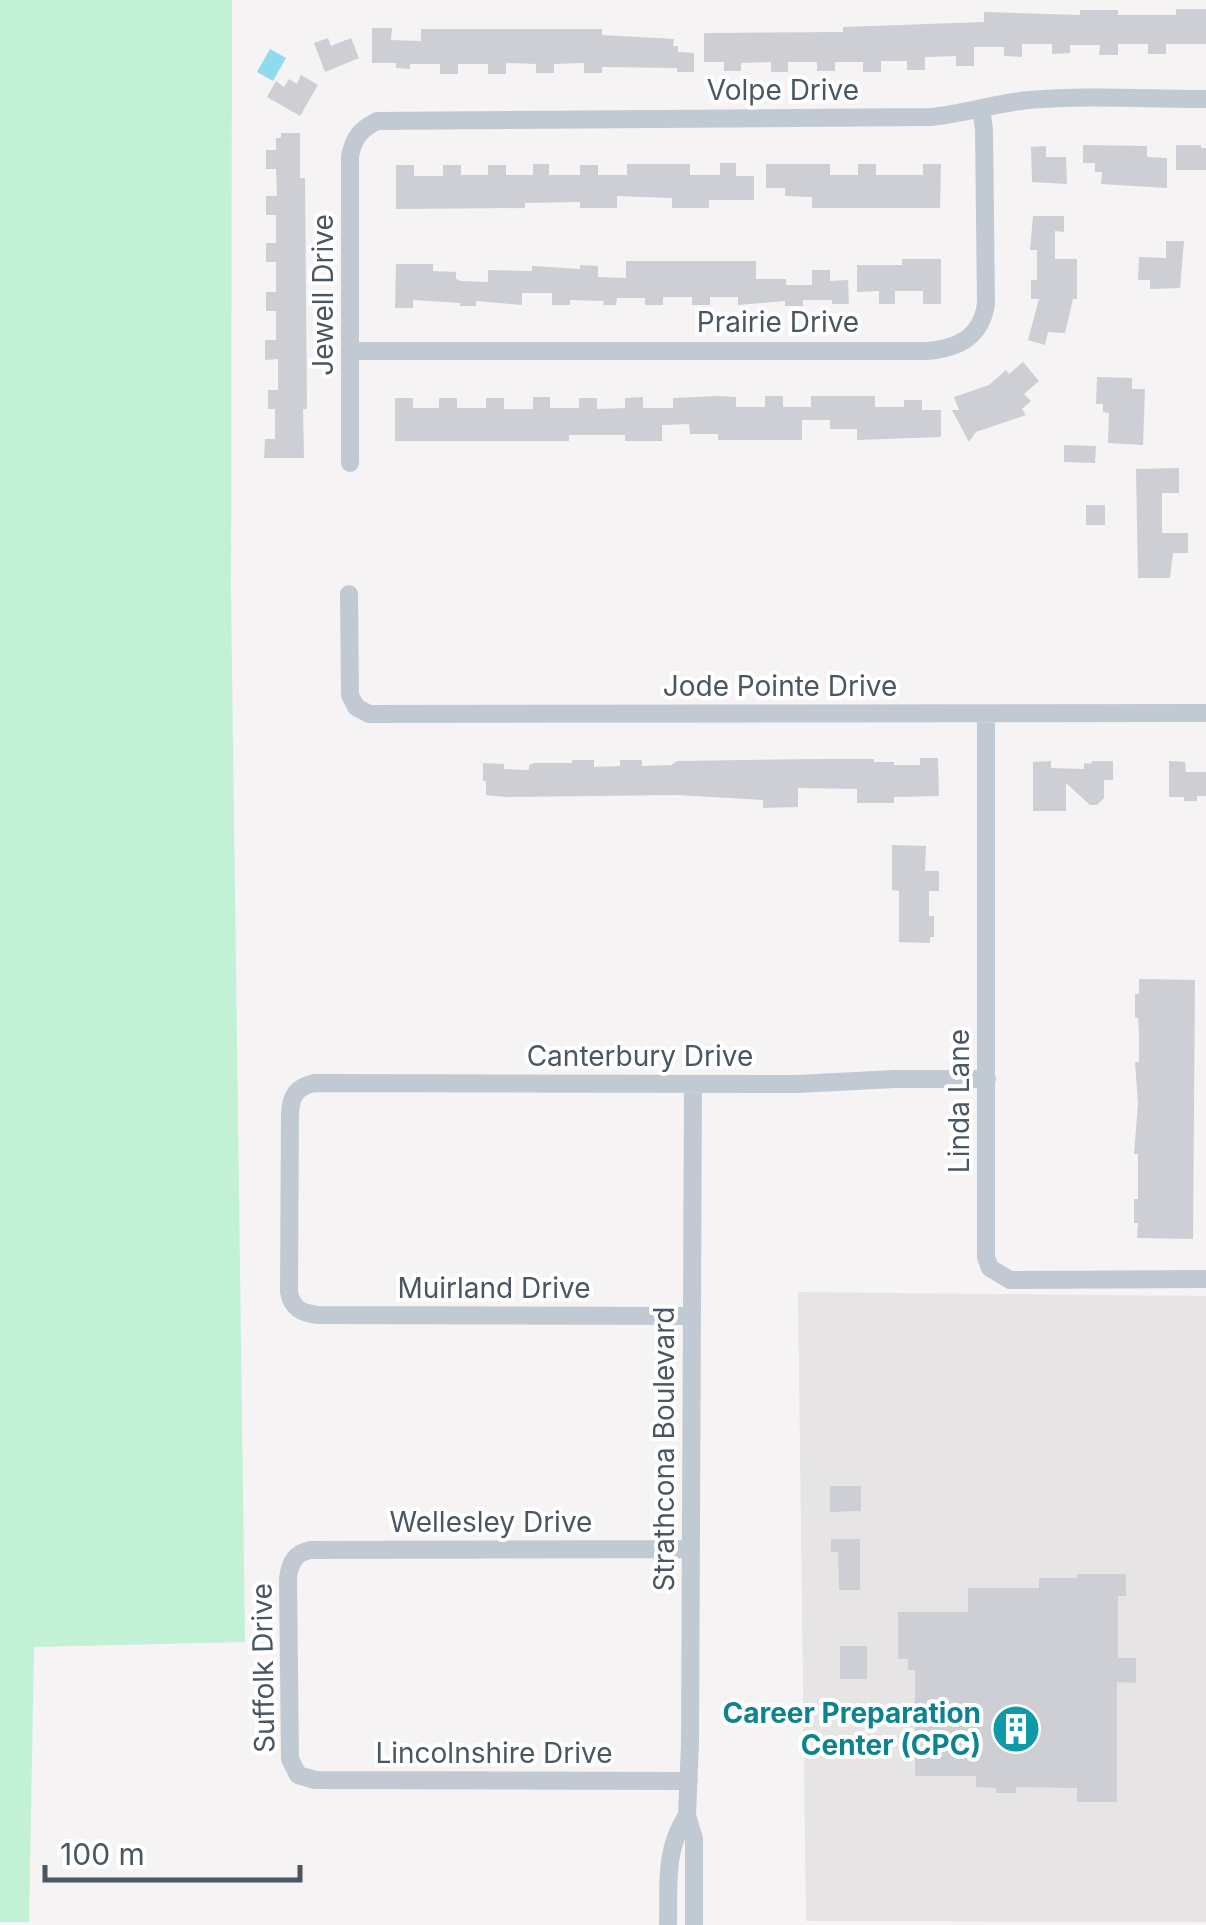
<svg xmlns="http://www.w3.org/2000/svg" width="1206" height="1925" viewBox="0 0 1206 1925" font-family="Inter,sans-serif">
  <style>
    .education { fill: #e6e4e5 }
    .green { fill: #c3f1d5 }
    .water { fill: #90daee }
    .building { fill: #cdcfd5 }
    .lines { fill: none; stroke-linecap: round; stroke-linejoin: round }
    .street { stroke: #c1cad2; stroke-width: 18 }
    .labels { text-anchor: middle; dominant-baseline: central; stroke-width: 8; stroke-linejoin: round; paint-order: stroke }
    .street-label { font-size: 28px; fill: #4a5661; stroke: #fff }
    .culture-label { font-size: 28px; font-weight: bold; fill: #0d838f; stroke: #fff; text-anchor: end }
  </style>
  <rect width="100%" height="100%" fill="#f5f3f3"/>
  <path class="education" d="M798,1292L1206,1296V1922L806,1921Z"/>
  <path class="green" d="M0,0H232L231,594L245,1642L34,1647L29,1922H0Z"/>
  <path class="water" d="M270,49L286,58L273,81L257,72Z"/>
  <path class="building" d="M1176,9H1206V44H1166V54H1148V44H1118V55H1099L1100,45H1070V53L1052,54V44H1022V57L1004,56V47H974V66H956V56L925,57V70H907V61H881V72H863V62H835V71H817V62H788V72H771V62L741,63V71H724V62H704V33L843,32V27L984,22V12L1080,15V10H1118V15H1176Z
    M372,28H392L391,40L421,41V29H602V35L674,39L673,46H678V52L694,53V72H677V68L602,67V73H584V63L554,64V73H536V64L506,63V74H488V64H458V74H440V64H410V69L396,68V63H372Z
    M328,38L331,46L351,38L359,58L325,72L314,43Z
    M301,75L318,85L300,116L267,97L276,81L284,87L289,79L297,84Z
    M281,133H300V178H305L307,409H303L304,458H264L265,439H275V409H268V390H278V359L265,360V340H276V311H266V292H276V262H266V243H276V215H266V196H277L276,169H266V150H276V138H281Z
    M1083,145L1147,146V157L1167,158V188L1101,184L1102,172H1095V163H1083Z
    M1176,145H1201V148H1206V170H1176Z
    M1046,146V157H1066L1067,184L1032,182L1031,147Z
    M720,163H736V176H754V200H709V208H672V198L617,196V208H580V202L525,203V208L396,209V165H414V176H443V165H461V175H488V165H506V175H533V164H549V175H580V165H598V175H627V164H690V175H720Z
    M766,164H830V175H858V164H876V175H923V164H941L940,208H812V197L785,196V188H766Z
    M1033,216H1064V232L1055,231V259H1077V299H1073L1065,333L1048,332L1045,345L1028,340L1039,299H1031V280H1037V250H1030Z
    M1166,241H1184L1180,288L1150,289V280H1138L1139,257L1166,258Z
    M902,259H941V304H923V291H895V304H879V291L857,292V265H902Z
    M626,261H756V279H786V285H812V270H830V281L848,280L849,304H832V300H803V306H785V301L738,305V297H710V305H692V297H663V305H645V298H617L616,305H603L604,301L570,300V305H552V293H522V305L476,301V306H460V303L413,300V308H395L396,264H433V271L456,272V279L461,281L488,282V270L532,271V266L580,269V265L598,266V277L626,278Z
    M1023,362L1039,381L1024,394L1031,401L1022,409L1026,415L976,432L969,442L952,410H959L954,397L989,385L1006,370L1009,374Z
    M1097,377L1132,378V389H1145L1143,445L1108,443L1109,413L1103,412V404H1096Z
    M765,396H783V407H811V396H875V407H904V400H922V410H941V437L857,440V429H830V420H802V440H718V434H690L689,424L662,425V441H625V435H569V441H395V398H413V408H439V398H457V408H486V398H504V409H533V397H550V408H579V398H597V409L625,408V398L643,397V408H673V398L718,396L736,397V407H765Z
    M1064,445L1096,446L1095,463L1064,462Z
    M1179,468V493H1162V533H1188V553H1173L1170,578H1138L1136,469Z
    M1086,505H1105V525H1086Z
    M920,758H938L939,796L894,797V803H857V789L798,788V807L763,808V800L677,795L506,797L486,795V781H483V763L504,764V769L529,770V765L534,763H572V760H594V767L620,766V760H642V766L671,765L677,761L825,759H874V762H894V765H920Z
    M1051,761V768L1084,769V763L1091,764L1092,761H1113V780H1104V798L1097,805H1090L1066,783V811H1033V762Z
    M1169,761L1185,762L1186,772H1206V796H1197V801H1184V797H1169Z
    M892,845L926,846L925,871H939V891H929V916H934V937H930V943L899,942V891L892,890Z
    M1139,979L1195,980L1193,1239L1137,1238L1138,1223H1134V1199H1138V1154H1134L1138,1103L1135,1062H1139V1033L1138,1018H1135V994H1139Z
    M830,1486H861V1511L830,1512Z
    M831,1539H860V1590H839L838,1552H831Z
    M1077,1574H1126V1596H1118V1658H1136V1683L1117,1682V1802H1077V1788L1016,1787V1793H996V1788L976,1787V1776H915V1670H908V1659H898V1612H968V1588H1039V1578H1077Z
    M840,1646H867V1679H840Z"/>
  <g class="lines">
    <path class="street" d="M350,351H926C957,349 981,338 986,304L984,129L981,109
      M350,463V156C354,137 360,130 377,121L930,117C964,114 995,103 1029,100C1087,95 1147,99 1206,99
      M349,594L350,695L356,707L369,714L1206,713
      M986,714V1257L990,1268L1010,1280L1206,1279
      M693,1084L690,1744L687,1815L694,1839V1925
      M692,1316L318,1315C302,1313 292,1309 289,1292L290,1113C291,1095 297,1087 314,1083L797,1084L895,1079H987
      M689,1781L315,1780L298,1775L290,1759L288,1578C290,1563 295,1553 310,1550L691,1549
      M668,1925C669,1883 664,1851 687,1815"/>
  </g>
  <defs>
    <g id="building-disc" transform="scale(2.5)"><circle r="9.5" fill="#0f9aa8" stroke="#fff"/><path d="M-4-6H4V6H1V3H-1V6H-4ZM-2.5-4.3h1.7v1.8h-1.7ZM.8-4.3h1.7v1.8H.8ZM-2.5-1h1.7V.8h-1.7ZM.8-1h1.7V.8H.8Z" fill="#fff"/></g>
  </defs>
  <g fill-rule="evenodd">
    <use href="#building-disc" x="1016" y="1729"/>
  </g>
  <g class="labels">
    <g class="street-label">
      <text x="783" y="90">Volpe Drive</text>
      <text transform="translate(323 295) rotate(-90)">Jewell Drive</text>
      <text x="778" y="322">Prairie Drive</text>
      <text x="780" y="686">Jode Pointe Drive</text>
      <text x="640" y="1056">Canterbury Drive</text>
      <text transform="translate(959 1101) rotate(-90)">Linda Lane</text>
      <text x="494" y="1288">Muirland Drive</text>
      <text transform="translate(664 1449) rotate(-90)">Strathcona Boulevard</text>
      <text x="491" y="1522">Wellesley Drive</text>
      <text transform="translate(263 1668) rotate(-91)">Suffolk Drive</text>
      <text x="494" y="1753">Lincolnshire Drive</text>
    </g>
    <g class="culture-label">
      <text x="981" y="1713">Career Preparation<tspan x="981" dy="32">Center (CPC)</tspan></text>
    </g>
  </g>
  <path d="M45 1865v15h255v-15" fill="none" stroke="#4a5661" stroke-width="5"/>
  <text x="60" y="1865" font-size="30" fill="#4a5661" stroke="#ffffff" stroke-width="8" paint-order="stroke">100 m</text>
</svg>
